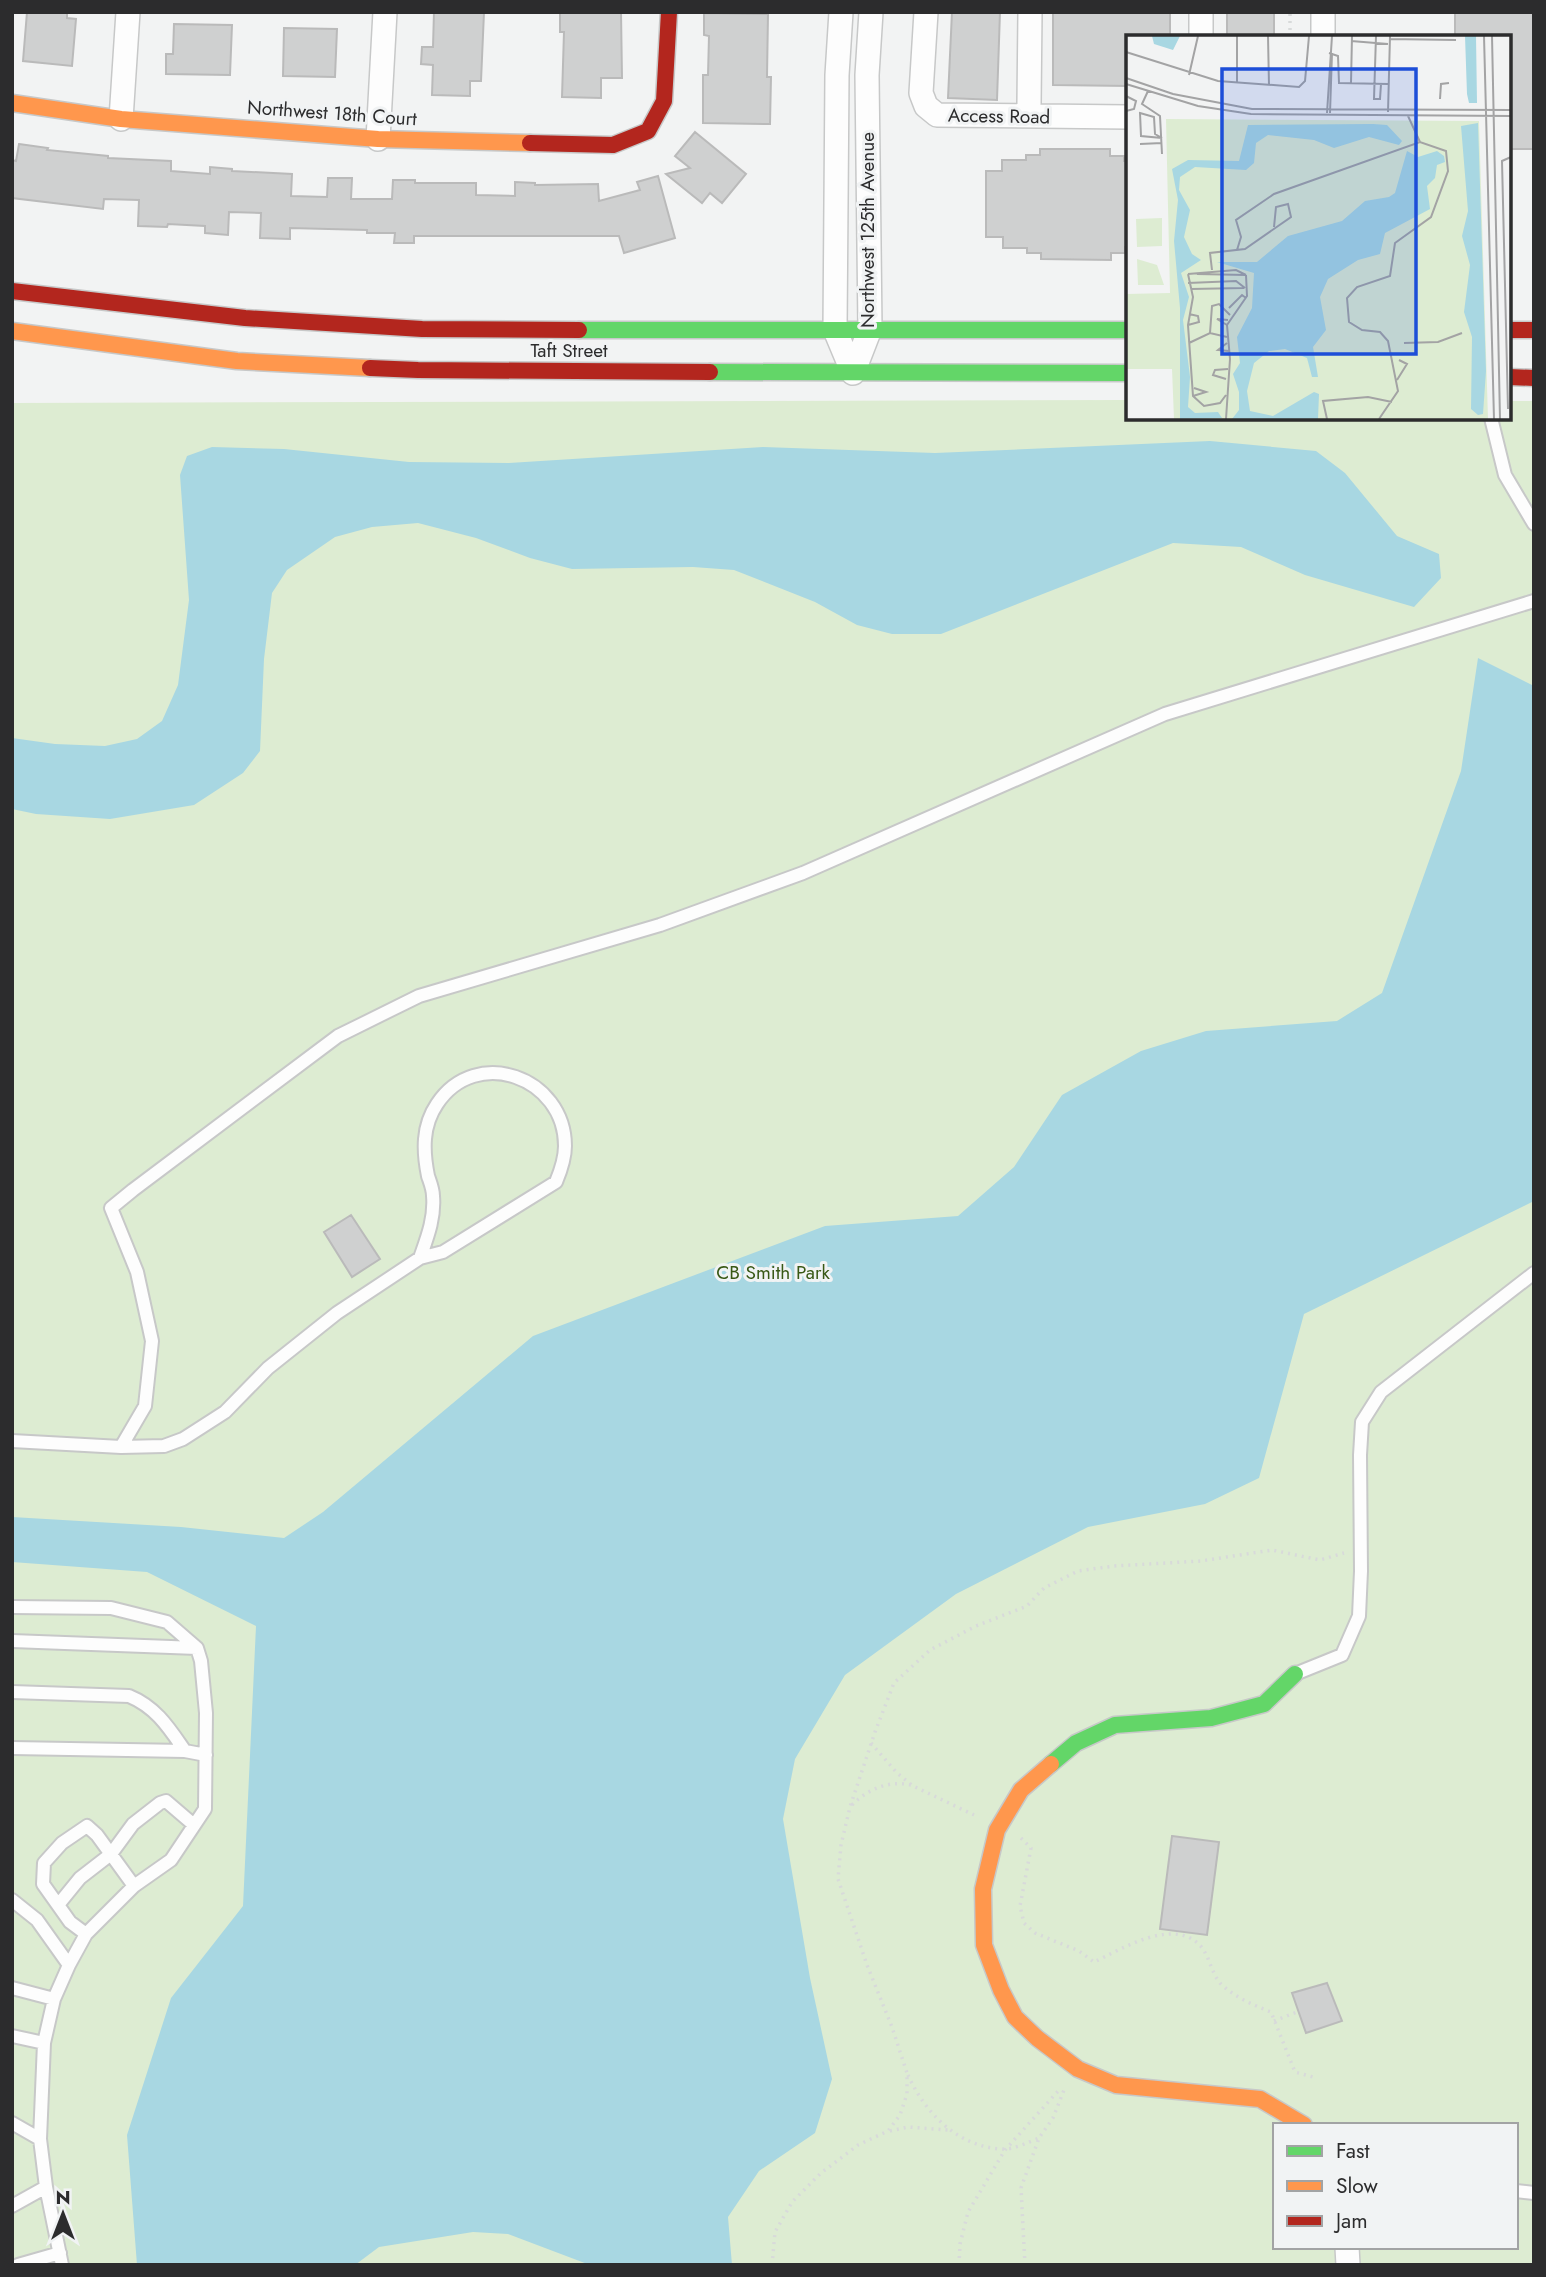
<svg xmlns="http://www.w3.org/2000/svg" width="1546" height="2277" viewBox="0 0 1546 2277" font-family="Jost,sans-serif">
  <style>
    .green { fill: #ddecd2; fill-rule: evenodd }
    .water { fill: #a8d7e2 }
    .building { fill: #cfd0d0; stroke: #bababa; stroke-width: 2 }
    .lines { fill: none; stroke-linecap: round; stroke-linejoin: round }
    .lane-casing { stroke: #c7c8c8; stroke-width: 16 }
    .street-casing { stroke: #c7c8c8; stroke-width: 26 }
    .fast-casing { stroke: #c7c8c8; stroke-width: 19 }
    .slow-casing { stroke: #c7c8c8; stroke-width: 19 }
    .jam-casing { stroke: #c7c8c8; stroke-width: 19 }
    .path { stroke: #d8dada; stroke-width: 3.5; stroke-dasharray: 2 5; stroke-linecap: butt }
    .lane { stroke: #fdfdfd; stroke-width: 12 }
    .street { stroke: #fdfdfd; stroke-width: 23 }
    .fast { stroke: #63d668; stroke-width: 16 }
    .slow { stroke: #ff974d; stroke-width: 16 }
    .jam { stroke: #b3261e; stroke-width: 16 }
    .labels { text-anchor: middle; dominant-baseline: central; stroke-width: 6; stroke-linejoin: round; paint-order: stroke }
    .street-label { font-size: 19px; fill: #2c2c2d; stroke: #f1f3f4 }
    .park-label { font-size: 19px; fill: #385815; stroke: #f1f3f4 }
    .inset-road { fill: none; stroke: #a3a3a4; stroke-width: 2 }
    .view { fill: #1d4ed8; fill-opacity: 0.15; stroke: #1d4ed8; stroke-width: 3.5 }
    .inset-edge { fill: none; stroke: #2c2c2d; stroke-width: 3.5 }
  </style>
  <rect width="100%" height="100%" fill="#f2f3f3"/>
  <path class="green" d="M1128,400V418H1509V401H1534V2265H12V403ZM1275,2125H1516V2247H1275Z"/>
  <path class="water" d="M1210,441L1316,451L1345,473L1397,536L1439,554L1441,578L1414,607L1305,575L1241,547L1173,543L941,634H892L857,625L815,602L734,570L693,567L572,569L530,558L476,538L418,523L372,527L335,537L287,570L272,593L264,659L260,751L243,773L194,805L110,819L36,814L12,809V738L55,744L105,746L137,739L162,721L178,685L189,600L180,475L187,456L212,447L284,449L409,462L509,463L763,447L935,453Z
    M1478,658L1534,686V1201L1304,1314L1259,1478L1205,1504L1088,1527L956,1594L845,1675L795,1759L783,1819L810,1978L832,2079L815,2133L759,2171L728,2217L732,2265H590L508,2234L473,2232L379,2247L355,2265H137L127,2135L171,1998L243,1906L256,1626L147,1572L12,1562V1517L181,1527L284,1538L323,1512L533,1336L825,1226L958,1216L1014,1167L1062,1095L1141,1051L1206,1031L1337,1021L1382,993L1461,771Z"/>
  <path class="building" d="M27,12H67V18L76,19L72,66L23,61Z
    M434,12H484L481,81H470V96L432,95L433,65L421,64L422,47H433Z
    M560,12H621L622,78H601V98L562,97L564,32H560Z
    M952,12H1000L997,100L948,98Z
    M1053,12H1170V37H1128V86L1053,85Z
    M1227,12H1274V37H1227Z
    M1455,12H1534V149H1509V37H1455Z
    M704,13L768,14L767,77H771L770,124L703,123V75H708L709,36L704,35Z
    M174,24L232,25L230,75L166,74V54H173Z
    M284,28L337,29L335,77L283,76Z
    M695,132L746,174L722,203L710,193L702,203L666,174L690,168L675,156Z
    M19,144L48,148L47,150L108,156V158L171,161V171L210,174V167L232,169V171L292,174L291,196L327,197L328,178H352L351,199H392L393,180H415V183H476V195L515,196V182L535,183V185L598,184L599,201L640,190L637,182L658,176L675,238L624,253L619,236H414V243H394L395,233H367V230L290,228V239L260,238L261,213L229,212L228,235L205,233V226L168,224L167,227L138,226L139,200L104,199L103,209L12,198V160L16,161Z
    M1040,149H1110V156H1124V161H1128V247H1125V253H1111V260L1041,259V253H1027V248H1003V237H986V171H1002V160H1026V155H1040Z
    M351,1215L380,1259L352,1277L324,1232Z
    M1172,1836L1219,1842L1207,1935L1160,1929Z
    M1327,1983L1342,2021L1306,2033L1292,1993Z"/>
  <g class="lines">
    <g class="lane-casing">
      <path id="lane" d="M1491,418L1505,475L1534,524
        M12,1441L121,1447L164,1446L183,1439L225,1412L268,1368L337,1313L420,1258L443,1252L556,1182C561,1170 565,1159 565,1146C565,1077 476,1045 437,1104C422,1126 423,1151 428,1176C430,1182 433,1189 433,1196C435,1218 427,1238 420,1258
        M121,1447L145,1406L152,1341L137,1272L111,1208L133,1190L338,1036L419,996L660,925L803,873L1165,714L1534,601
        M12,1607L111,1608L167,1622L197,1648L201,1661L206,1713L205,1809L171,1860L134,1886L86,1934L69,1965L54,1999L44,2043L40,2139L46,2187L62,2265
        M12,1641L197,1648
        M1295,1674L1342,1655L1359,1616L1361,1571L1360,1455L1362,1422L1381,1392L1534,1273
        M12,1692L129,1696C156,1707 169,1728 185,1751
        M12,1748L185,1751L206,1755
        M12,1900L37,1920L69,1965
        M58,1905L80,1878L111,1854L133,1824L160,1803L166,1801L194,1825
        M86,1934L70,1922L43,1884L44,1863L62,1843L87,1826L97,1835L134,1886
        M12,1988L54,1999
        M12,2036L44,2043
        M12,2123L40,2139
        M1516,2191L1534,2193
        M12,2206L46,2187
        M18,2265L60,2253"/>
    </g>
    <g class="street-casing">
      <path id="street" d="M841,12L837,75L835,330L853,373
        M926,12L921,93L926,106L937,115L1128,117
        M1201,12V37
        M1323,12V37
        M1029,104L1030,12
        M121,119L128,12
        M378,139L385,12
        M853,373L870,329L867,75L871,12
        M1347,2247L1348,2265"/>
    </g>
    <g class="fast-casing">
      <path id="fast" d="M579,330H1128
        M710,372L1128,373
        M1051,1764L1076,1743L1115,1725L1211,1718L1264,1704L1295,1674"/>
    </g>
    <g class="slow-casing">
      <path id="slow" d="M12,103L121,119L378,139L530,143
        M12,331L237,361L370,368
        M1051,1764L1021,1790L997,1830L983,1889L984,1945L1001,1990L1015,2017L1037,2038L1078,2069L1116,2085L1260,2099L1304,2125"/>
    </g>
    <g class="jam-casing">
      <path id="jam" d="M530,143L613,145L648,131L664,101L669,12
        M12,291L245,318L422,329L579,330
        M1509,330H1534
        M370,368L418,370L710,372
        M1509,377L1534,378"/>
    </g>
    <path class="path" d="M1290,37V12
      M871,1743L897,1773L913,1786L974,1815
      M852,1805C868,1789 889,1780 911,1785
      M1021,1838L1031,1848L1020,1906L1024,1923L1035,1933L1079,1951L1094,1962C1122,1949 1177,1914 1203,1949C1210,1960 1212,1973 1220,1983C1234,1997 1253,2005 1271,2012L1295,2072L1313,2077
      M1274,2021L1297,2012
      M908,2075C925,2113 958,2147 1002,2149C1014,2150 1028,2142 1039,2138
      M890,2131L908,2127L948,2130
      M772,2265L775,2232L792,2202L821,2173L858,2145L888,2131L900,2115L907,2094V2073L892,2027L867,1965L838,1879L841,1845L850,1807L875,1732L894,1683L930,1650L976,1626L1027,1606L1044,1588L1078,1571L1114,1566L1201,1561L1272,1550L1320,1560L1344,1553
      M959,2265L960,2244L968,2212L1005,2150L1060,2089
      M1025,2265L1021,2188L1039,2138L1053,2118L1064,2090"/>
    <use href="#lane" class="lane"/>
    <use href="#street" class="street"/>
    <use href="#fast" class="fast"/>
    <use href="#slow" class="slow"/>
    <use href="#jam" class="jam"/>
  </g>
  <g class="labels">
    <g class="street-label">
      <text transform="translate(332 113) rotate(4)">Northwest 18th Court</text>
      <text transform="translate(999 116) rotate(1)">Access Road</text>
      <text transform="translate(867 230) rotate(-90)">Northwest 125th Avenue</text>
      <text x="569" y="350">Taft Street</text>
    </g>
    <g class="park-label">
      <text x="773" y="1272">CB Smith Park</text>
    </g>
  </g>
  <g transform="translate(1126 35)">
    <rect width="385" height="385" fill="#f2f3f3"/>
    <path d="M40,84L353,86L362,384H48L46,334H0V259L44,258ZM36,183V211L11,212L10,184ZM11,224L31,230L38,250H12Z" fill="#ddecd2"/>
    <path d="M26,1H54L47,15L28,9ZM339,1H350L351,68H343L341,59ZM352,88L360,336L357,379L352,380L345,374L346,302L338,277L344,230L336,201L342,176L335,91ZM247,89L261,90L276,106L273,110L243,102L208,113L188,105L142,100L130,108L128,128L120,135L69,132L54,142L53,155L64,175L58,202L66,219L75,225L55,238L63,262L57,285L64,342L62,372L69,378L92,377L96,383L54,384V273L48,206L52,165L46,134L62,125L113,126L122,90ZM281,116L292,122L311,116L318,121L319,127L311,130L309,143L301,151L304,174L259,198L254,219L232,225L202,244L194,262L200,295L187,312L192,342H186L181,323L159,314L143,316L128,328L121,356L124,376L147,381L188,357L193,359L192,384H106L113,375V357L107,339L114,328L111,302L126,273L128,238L91,227H131L162,201L216,186L239,166L263,162L269,158Z" fill="#a8d7e2"/>
    <path class="inset-road" d="M111,1V49M142,1L143,51M250,1L248,64H254L255,49M358,1L368,384M366,1L374,384M263,4L330,5M225,6L262,9M0,17L92,46L173,52L179,46L183,1M203,18L212,21L213,48L262,49M63,40L72,1M0,43L47,59L126,74L385,75M225,48L226,1M0,49L72,71L125,79L385,81M22,56L16,69L34,81L36,119M0,61L10,66L8,74L0,76M314,64L315,49L323,48M262,77L264,1M14,78L28,82L29,99L36,103L15,101ZM201,78L206,1M204,78L206,18M282,81L294,107M14,109L36,108M111,215L115,202L110,185L148,159L294,107L320,116L322,136L305,182L269,208L264,241L231,252L221,263L223,287L236,295L254,297L262,306L272,356L253,384M86,235L84,218L119,214L165,182L162,169L150,172L148,192M62,239L67,262L62,290L67,361L78,371L94,368L100,360M62,239L110,235L120,240M71,239L120,240M62,248L110,246L119,253M65,254L118,253M103,273L116,260L120,263M62,290L73,287L72,281L63,279M101,290L91,284L102,285M84,298L86,271L93,269L104,280M63,308L84,298L101,302M101,308L92,315L103,316M278,308L312,307L336,298M100,344L87,340L89,335L102,334M271,345L281,329L273,325M67,361L80,357L68,353M382,374L376,126L385,122M100,384L104,324L101,290L121,261L120,240M201,384L197,366L242,362L266,367"/>
    <path class="view" d="M96,34H290V319H96Z"/>
    <rect width="385" height="385" class="inset-edge"/>
  </g>
  <rect width="1546" height="2277" fill="none" stroke="#2c2c2d" stroke-width="28"/>
  <rect x="1273" y="2123" width="245" height="126" fill="#f1f3f4" stroke="#a2a3a4" stroke-width="2"/>
  <rect x="1287" y="2146" width="35" height="10" fill="#63d668" stroke="#a2a3a4" stroke-width="2"/>
  <text x="1336" y="2158" font-size="21" fill="#2c2c2d">Fast</text>
  <rect x="1287" y="2181" width="35" height="10" fill="#ff974d" stroke="#a2a3a4" stroke-width="2"/>
  <text x="1336" y="2193" font-size="21" fill="#2c2c2d">Slow</text>
  <rect x="1287" y="2216" width="35" height="10" fill="#b3261e" stroke="#a2a3a4" stroke-width="2"/>
  <text x="1336" y="2228" font-size="21" fill="#2c2c2d">Jam</text>
  <g transform="translate(63 2214)" stroke="#f1f3f4" stroke-width="5" paint-order="stroke">
  <path d="M0-5L12 26L0 18L-12 26Z" fill="#2c2c2d"/>
  <text y="-10" font-size="19" font-weight="bold" text-anchor="middle" fill="#2c2c2d">N</text>
  </g>
</svg>
